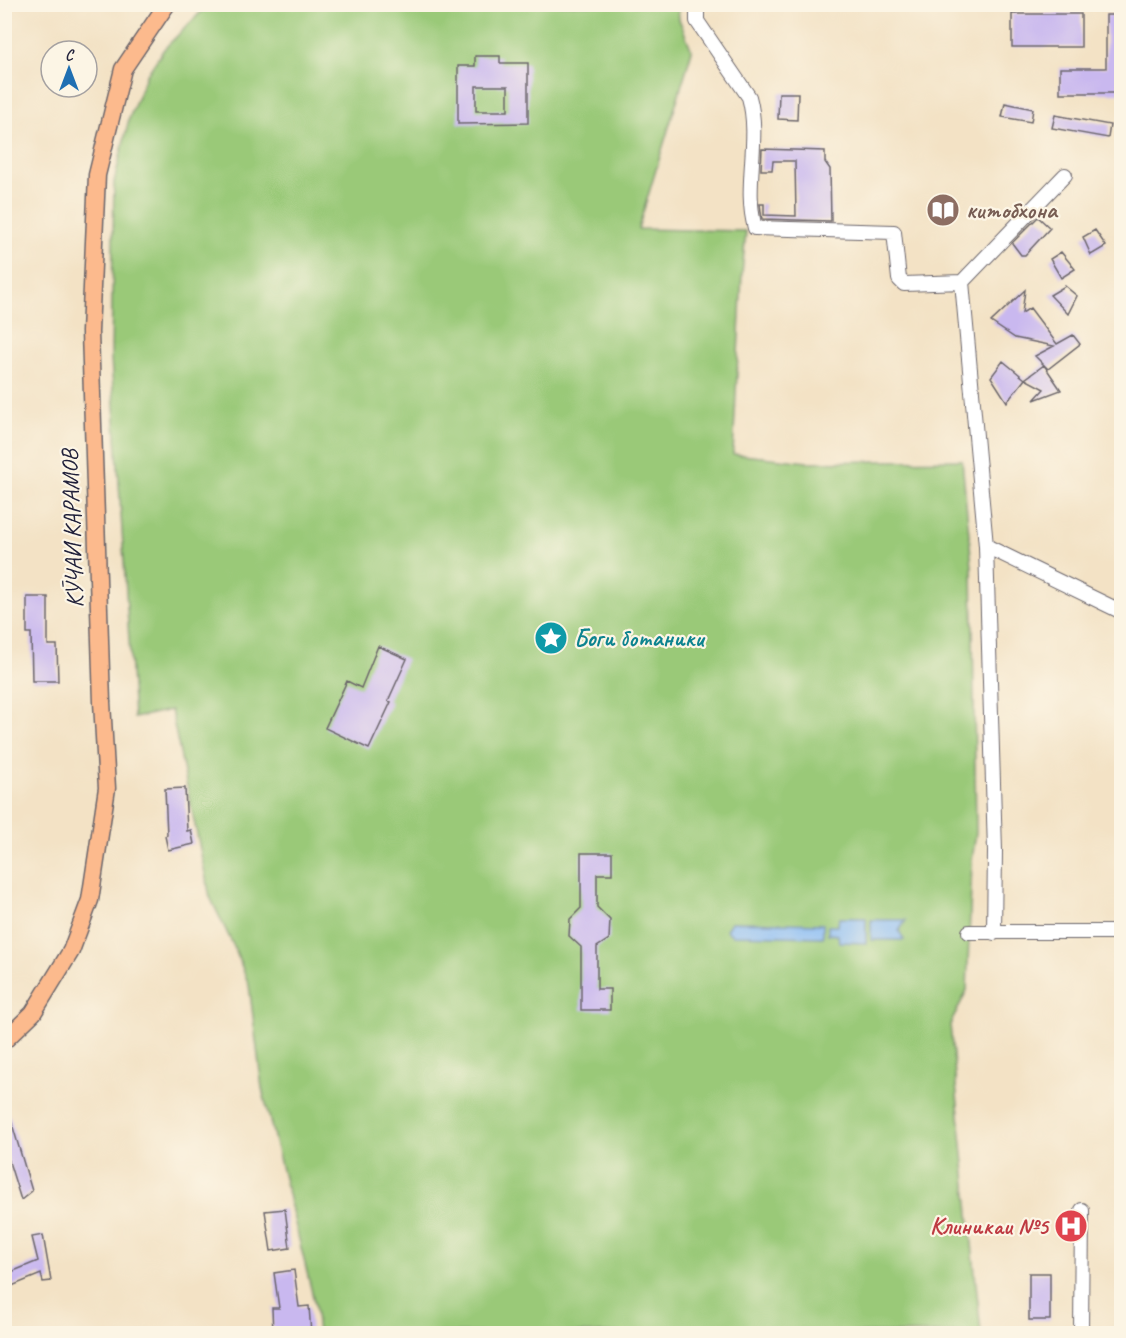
<svg xmlns="http://www.w3.org/2000/svg" width="1126" height="1338" viewBox="0 0 1126 1338" font-family="Caveat,sans-serif">
  <style>
    .green { fill: #9ac978; stroke: #5e765a; stroke-width: 1.5 }
    .water { fill: #87bbf5; stroke: #546e98; stroke-width: 1.5 }
    .building { fill: #c9b8ef; fill-rule: evenodd }
    .lines { fill: none; stroke-linecap: round; stroke-linejoin: round }
    .minor-casing { stroke: #6b656b; stroke-width: 16 }
    .major-casing { stroke: #6b656b; stroke-width: 19 }
    .minor { stroke: #fff; stroke-width: 14 }
    .major { stroke: #fcba8d; stroke-width: 16 }
    .labels { text-anchor: middle; dominant-baseline: central; stroke-width: 4.5; stroke-linejoin: round; paint-order: stroke }
    .education-label { font-size: 24px; font-weight: bold; fill: #785e54; stroke: #fcf5e5; text-anchor: start }
    .street-label { font-size: 24px; fill: #22223b; stroke: #fcf5e5 }
    .culture-label { font-size: 24px; font-weight: bold; fill: #0d838f; stroke: #fcf5e5; text-anchor: start }
    .health-label { font-size: 24px; font-weight: bold; fill: #be3a42; stroke: #fcf5e5; text-anchor: end }
  </style>
  <rect width="100%" height="100%" fill="#fcf5e5"/>
  <filter id="ink" filterUnits="userSpaceOnUse"><feTurbulence type="fractalNoise" baseFrequency=".0167" numOctaves="2"/><feDisplacementMap in="SourceGraphic" scale="12" xChannelSelector="R" yChannelSelector="G"/><feConvolveMatrix kernelMatrix="1 2 1 2 8 2 1 2 1" color-interpolation-filters="sRGB"/></filter>
  <filter id="wash" filterUnits="userSpaceOnUse"><feTurbulence type="fractalNoise" baseFrequency=".008" numOctaves="4" result="noise"/><feDisplacementMap in="SourceGraphic" scale="24" xChannelSelector="R" yChannelSelector="G"/><feGaussianBlur stdDeviation="1.35" result="paint"/><feColorMatrix in="noise" values="0 0 0 0 0 0 0 0 0 0 0 0 0 0 0 0 0 1.4 0 .05"/><feComposite in="paint" operator="in"/></filter>
  <g filter="url(#wash)">
    <rect width="100%" height="100%" fill="#f3e2c5"/>
    <path class="green" d="M208,5H678L679,19L692,51L638,229L746,231L742,274L733,454L808,462L962,460L972,567L976,832L972,861L967,990L950,1025L981,1333H318L315,1305L262,1088L249,985L235,949L210,897L171,710L134,718L111,358L114,182L129,119L146,76L164,49Z"/>
    <path class="water" d="M839,918H866V943L839,942L838,935L828,934V926H838Z
      M871,920H906L899,931L904,940H871Z
      M731,922L823,924V937L732,935L726,930Z"/>
    <g id="blocks">
      <path class="building" d="M1012,14H1081V47H1012Z
        M1106,15H1122V93H1060V68H1106Z
        M475,56H500V63H528V123L458,124V66H475ZM476,86H508V111H476Z
        M779,93H798L797,120L778,119Z
        M1005,103L1033,109L1031,122L1002,117Z
        M1055,115L1110,125L1108,138L1052,128Z
        M762,149L825,151V162L830,169L831,221L762,219L760,204H764V215L796,216L795,161H773L772,170H761Z
        M1038,217L1050,228L1025,255H1021L1012,243Z
        M1095,230L1106,246L1091,255L1083,237Z
        M1061,252L1075,269L1061,278L1050,259Z
        M1065,286L1077,296L1068,314L1050,295Z
        M1025,290L1022,313L1030,308L1057,344L1073,335L1080,344L1048,369L1035,356L1054,346L1015,338L991,322Z
        M1003,361L1025,379L1007,402L991,377Z
        M1044,365L1061,390L1034,400L1044,389L1025,379Z
        M27,597H48V645H57L58,681H32L31,633H27Z
        M378,646L407,659L388,701L391,702L369,749L325,728L347,681L361,688Z
        M185,788L187,831L191,830L194,844L168,850L165,836L167,835L165,789Z
        M581,853H612V874H597V907L610,920L609,939L597,947V989H610V1010H581V947L569,936L570,919L581,908Z
        M4,1107H7L32,1191L21,1200L4,1146Z
        M285,1209L290,1248L271,1251L265,1211Z
        M43,1235L51,1281L43,1282L41,1274L7,1288L4,1275L38,1261L32,1237Z
        M294,1270L299,1307L309,1306L311,1334H273L272,1308H279L274,1273Z
        M1029,1273H1050V1320H1029Z"/>
    </g>
  </g>
  <g filter="url(#ink)">
    <use href="#blocks" fill-opacity="0" stroke="#6b656b" stroke-width="1.5"/>
    <g class="lines">
      <g class="minor-casing">
        <path id="minor" d="M697,4V21L749,97C761,140 743,186 755,228L894,232L899,279L904,284L962,282
          M986,546L1122,612
          M969,932H1122
          M994,933L995,851L986,546L962,282L1065,175
          M1081,1334L1082,1210"/>
      </g>
      <g class="major-casing">
        <path id="major" d="M4,1041L33,1013L71,951L90,900L107,788L102,702L90,332L97,175L123,69L167,4"/>
      </g>
      <use href="#minor" class="minor"/>
      <use href="#major" class="major"/>
    </g>
  </g>
  <defs>
    <g id="library-disc" transform="scale(1.725)"><circle r="9.5" fill="#8d6e63" stroke="#fcf5e5"/><path d="M-6-4Q-3-5.5-.7-3.5V5Q-3 3-6 4ZM6-4Q3-5.5 .7-3.5V5Q3 3 6 4Z" fill="#fff"/></g>
    <g id="sight-disc" transform="scale(1.725)"><circle r="9.5" fill="#0f9aa8" stroke="#fcf5e5"/><path d="M0-6L1.8-2.2L6-1.7L2.9 1.2L3.7 5.4L0 3.3L-3.7 5.4L-2.9 1.2L-6-1.7L-1.8-2.2Z" fill="#fff"/></g>
    <g id="hospital-disc" transform="scale(1.725)"><circle r="9.5" fill="#e0444e" stroke="#fcf5e5"/><path d="M-5-5h3v3.5h4V-5h3V5h-3V1.5h-4V5h-3Z" fill="#fff"/></g>
  </defs>
  <g fill-rule="evenodd">
    <use href="#library-disc" x="943" y="210"/>
    <use href="#sight-disc" x="551" y="638"/>
    <use href="#hospital-disc" x="1071" y="1226"/>
  </g>
  <g class="labels">
    <g class="education-label">
      <text x="966" y="210">китобхона</text>
    </g>
    <g class="street-label">
      <text transform="translate(72 529) rotate(-92)">КӮЧАИ КАРАМОВ</text>
    </g>
    <g class="culture-label">
      <text x="574" y="638">Боги ботаники</text>
    </g>
    <g class="health-label">
      <text x="1048" y="1226">Клиникаи №5</text>
    </g>
  </g>
  <rect width="1126" height="1338" fill="none" stroke="#fcf5e5" stroke-width="24"/>
  <g transform="translate(69 69)"><circle r="28" fill="#fcf5e5" stroke="#a5a1a1" stroke-width="1.5"/>
  <path d="M0-4.5L10 22L0 15L-10 22Z" fill="#1f6fb2"/>
  <text y="-9" font-size="16" font-weight="bold" text-anchor="middle" fill="#22223b">С</text>
  </g>
</svg>
